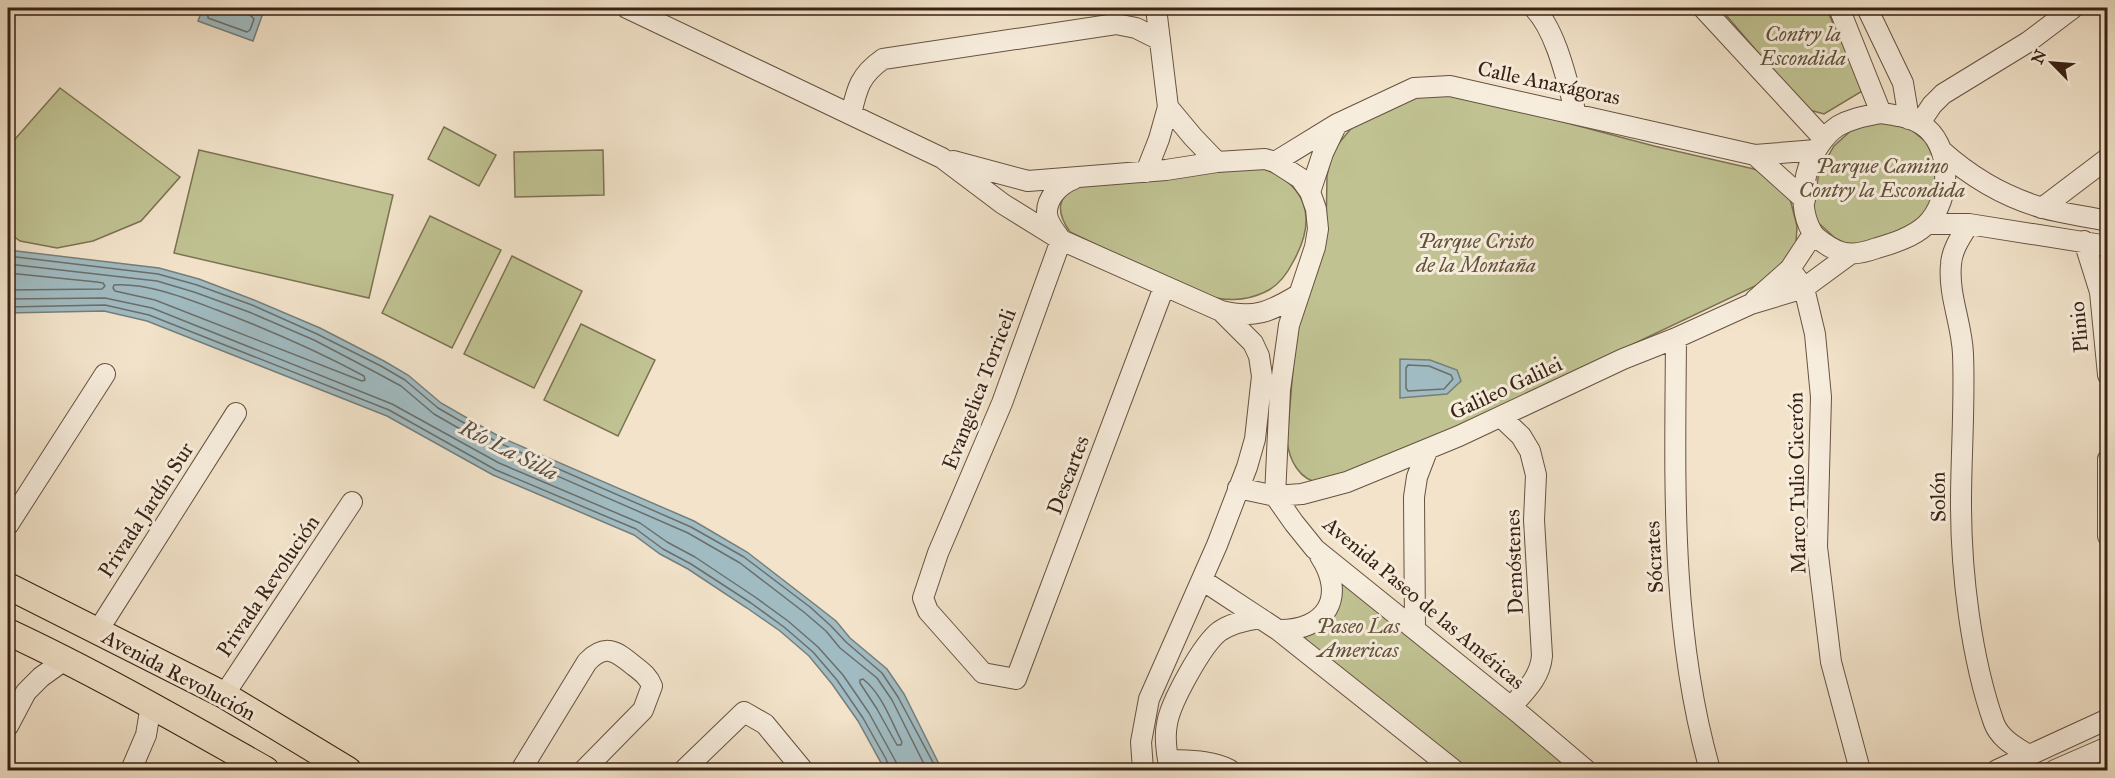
<svg xmlns="http://www.w3.org/2000/svg" width="2115" height="778" viewBox="0 0 2115 778" font-family="'IM FELL Great Primer',serif">
  <style>
    .green { fill: #c0c292; stroke: #7c7252; stroke-width: 1.5 }
    .water { fill: #a0bbc1; stroke: #767e7b; stroke-width: 1.5 }
    .lines { fill: none; stroke-linecap: round; stroke-linejoin: round }
    .shore { stroke: #6c6e6a; stroke-width: 1.5 }
    .minor-casing { stroke: #665241; stroke-width: 22 }
    .major-casing { stroke: #382213; stroke-width: 28 }
    .minor { stroke: #f7eddd; stroke-width: 20 }
    .major { stroke: #f2e3ca; stroke-width: 26 }
    .labels { text-anchor: middle; dominant-baseline: central; stroke-width: 6; stroke-linejoin: round; paint-order: stroke }
    .park-label { font-size: 21px; font-style: italic; fill: #615239; stroke: #f7eddd }
    .street-label { font-size: 21px; fill: #382213; stroke: #f7eddd }
    .water-label { font-size: 22px; font-style: italic; fill: #575047; stroke: #f7eddd }
  </style>
  <rect width="100%" height="100%" fill="#f2e3ca"/>
  <filter id="stains"><feTurbulence type="fractalNoise" baseFrequency=".00333" numOctaves="4"/><feColorMatrix values="0 0 0 0 .2 0 0 0 0 .09 0 0 0 0 .02 0 0 0 .5 -.17"/></filter>
  <radialGradient id="worn" r=".72"><stop offset=".6" stop-color="#630" stop-opacity="0"/><stop offset="1" stop-color="#630" stop-opacity=".3"/></radialGradient>
  <path class="green" d="M1720,8H1826L1864,90L1824,114L1806,109Z
    M60,88L180,177L141,221L93,241L57,248L20,241L8,232V147Z
    M1451,92L1654,146L1754,169L1768,175L1789,195L1797,226L1796,244L1774,277L1354,477C1345,479 1331,484 1321,483C1299,481 1289,459 1287,441L1296,333L1326,232L1327,176L1331,157L1339,143L1354,125L1410,95Z
    M1882,120L1903,123L1926,142L1938,166L1937,194L1923,218L1886,237L1851,246L1835,238L1812,217L1819,172L1834,146L1855,127Z
    M444,127L496,155L479,186L428,159Z
    M199,150L393,195L369,298L174,253Z
    M603,150L604,195L515,197L514,152Z
    M1256,166C1306,182 1319,216 1293,262C1287,274 1278,286 1265,292C1244,302 1224,301 1202,295L1070,232C1056,212 1056,197 1079,184Z
    M430,216L501,250L452,348L382,313Z
    M512,256L582,291L534,388L464,354Z
    M581,324L655,360L618,436L544,400Z
    M1341,579L1573,770H1470L1300,639L1321,627Z"/>
  <path class="water" d="M203,8H246L263,13L253,41L198,21Z
    M8,250L159,268L199,279L254,300L320,328L384,361L408,375L441,403L500,437L694,521L747,552L813,603L836,621L850,638L887,669L904,694L939,764L945,770H885L858,721L832,684L809,656L780,631L747,608L688,569L660,554L634,535L493,475L387,416L147,321L104,311L8,313Z
    M1400,359L1430,360L1457,370L1461,381L1447,394L1400,398Z"/>
  <g class="lines">
    <path class="shore" d="M208,8V18L247,32L250,30L254,19L248,13L247,8
      M8,256L158,274L197,285L252,305L317,334L381,366L405,380L438,408L497,442L691,527L744,557L810,607L831,626L846,642L882,673L898,697L937,770
      M8,264L157,281L194,292L249,312L314,340L377,373L401,386L434,414L493,448L688,533L740,563L805,613L826,631L840,648L877,678L892,700L927,770
      M8,273L97,282L103,283L105,286L102,289L8,290
      M114,285C148,283 185,298 217,310C267,329 316,350 364,376L365,380L362,381L155,300L115,291L113,288Z
      M8,299L105,298L152,308L392,404L499,463L640,523L667,542L695,557L755,597L788,621L818,647L843,675L869,713L896,762L897,770
      M8,307L105,305L149,315L389,410L496,470L636,529L663,549L691,564L751,603L784,627L813,652L837,680L863,718L886,759L890,770
      M1408,365L1429,366L1451,375L1453,379L1444,389L1408,391L1406,388V368Z
      M860,680L863,679C882,694 891,721 902,742L901,745H897L877,709L860,683Z"/>
    <g class="minor-casing">
      <path id="minor" d="M627,8L942,158L1003,204L1061,240L1221,311L1253,343L1259,356L1262,376L1255,439L1247,467L1217,545L1149,699L1141,742L1143,770
        M1534,8C1557,32 1567,82 1576,114
        M1703,8L1824,139
        M1839,8L1881,113
        M1867,8L1903,83L1909,119
        M1168,107L1193,137L1217,162
        M1881,113C1895,115 1909,117 1921,124C1953,144 1952,200 1926,225C1913,237 1894,243 1877,248C1860,254 1846,257 1830,247C1824,243 1816,239 1812,232C1793,200 1807,147 1838,126C1852,118 1866,116 1881,113Z
        M851,114C857,88 860,75 883,59L1116,24L1136,28L1160,40
        M1920,123L1932,105L1943,94L2028,42L2073,8
        M1942,151C1971,177 2005,197 2043,208C2064,214 2086,216 2108,221
        M1755,155L1805,200
        M953,161L1028,181L1166,170L1217,162L1265,159L1275,162L1300,178L1310,192L1316,209L1318,229L1315,247L1289,325L1280,390L1275,496L1294,523L1315,549L1521,715L1586,770
        M1275,162L1337,124L1414,88L1450,86L1755,155L1816,150
        M1146,172L1159,139L1168,107L1156,8
        M1074,179C1060,184 1046,198 1047,214C1048,224 1056,232 1061,240L1002,403L938,553L923,598L928,611L983,673L1016,679L1164,287
        M1310,192L1323,153L1337,124
        M2042,208L2108,158
        M1927,224H1969L2108,246
        M1969,224C1961,237 1952,249 1951,264C1948,295 1962,324 1963,354C1965,404 1961,454 1961,504C1961,573 1971,658 1994,723C2000,739 2016,747 2030,756
        M2084,241L2100,292L2108,375
        M1790,269L1804,288L1815,334L1821,397L1817,547L1831,662L1860,770
        M1755,300L1790,269L1813,234
        M1221,311C1254,319 1270,312 1298,295
        M1676,338C1675,482 1670,630 1710,770
        M1501,417L1521,436L1530,451L1536,475L1534,520L1542,656C1540,678 1525,691 1511,707
        M2108,459V536
        M1238,488L1275,496L1302,494L1347,482L1459,436L1623,359L1676,338L1751,304L1804,288L1849,255
        M8,525L105,374
        M1202,580L1278,630L1454,770
        M1415,628L1414,497L1417,477L1427,451
        M1278,630C1326,631 1347,597 1320,556
        M97,632L236,413
        M224,695L352,502
        M8,726L26,692L41,677L66,659
        M1168,760C1189,761 1211,760 1230,770
        M131,770L146,735L151,705
        M521,770L587,662C605,643 616,651 633,665C642,672 648,676 652,686L643,710L584,770
        M684,770L744,712L765,724L803,770
        M1170,770C1167,756 1164,738 1167,724C1170,703 1203,643 1220,631C1232,623 1246,620 1260,618
        M1997,770L2108,719
        M2055,770L2108,747"/>
    </g>
    <g class="major-casing">
      <path id="major" d="M8,586L224,695L348,770
        M8,632C96,673 181,722 266,770"/>
    </g>
    <use href="#minor" class="minor"/>
    <use href="#major" class="major"/>
  </g>
  <g class="labels">
    <g class="park-label">
      <text x="1803" y="34">Contry la<tspan x="1803" dy="24">Escondida</tspan></text>
      <text x="1882" y="166">Parque Camino<tspan x="1882" dy="24">Contry la Escondida</tspan></text>
      <text x="1476" y="241">Parque Cristo<tspan x="1476" dy="24">de la Montaña</tspan></text>
      <text x="1358" y="626">Paseo Las<tspan x="1358" dy="24">Americas</tspan></text>
    </g>
    <g class="street-label">
      <text transform="translate(1549 83) rotate(12)">Calle Anaxágoras</text>
      <text transform="translate(2079 327) rotate(-95)">Plinio</text>
      <text transform="translate(1506 388) rotate(-25)">Galileo Galilei</text>
      <text transform="translate(979 389) rotate(-69)">Evangelica Torriceli</text>
      <text transform="translate(1068 475) rotate(-69)">Descartes</text>
      <text transform="translate(1797 483) rotate(-91)">Marco Tulio Cicerón</text>
      <text transform="translate(1938 497) rotate(-91)">Solón</text>
      <text transform="translate(146 510) rotate(-57)">Privada Jardín Sur</text>
      <text transform="translate(1654 557) rotate(-93)">Sócrates</text>
      <text transform="translate(1514 562) rotate(-92)">Demóstenes</text>
      <text transform="translate(268 586) rotate(-56)">Privada Revolución</text>
      <text transform="translate(1424 603) rotate(40)">Avenida Paseo de las Américas</text>
      <text transform="translate(179 675) rotate(28)">Avenida Revolución</text>
    </g>
    <g class="water-label">
      <text transform="translate(509 450) rotate(27)">Río La Silla</text>
    </g>
  </g>
  <rect width="2115" height="778" fill="none" stroke="#f2e3ca" stroke-width="30"/>
  <rect x="9" y="9" width="2097" height="760" fill="none" stroke="#382213" stroke-width="3"/>
  <rect x="15" y="15" width="2085" height="748" fill="none" stroke="#382213" stroke-width="1.5"/>
  <g transform="translate(2052 63) rotate(295)" stroke="#f7eddd" stroke-width="4.5" paint-order="stroke">
  <path d="M0-4.5L10 22L0 15L-10 22Z" fill="#382213"/>
  <text y="-9" font-size="16" font-weight="bold" text-anchor="middle" fill="#382213">N</text>
  </g>
  <rect width="100%" height="100%" filter="url(#stains)"/>
  <rect width="100%" height="100%" fill="url(#worn)"/>
</svg>
